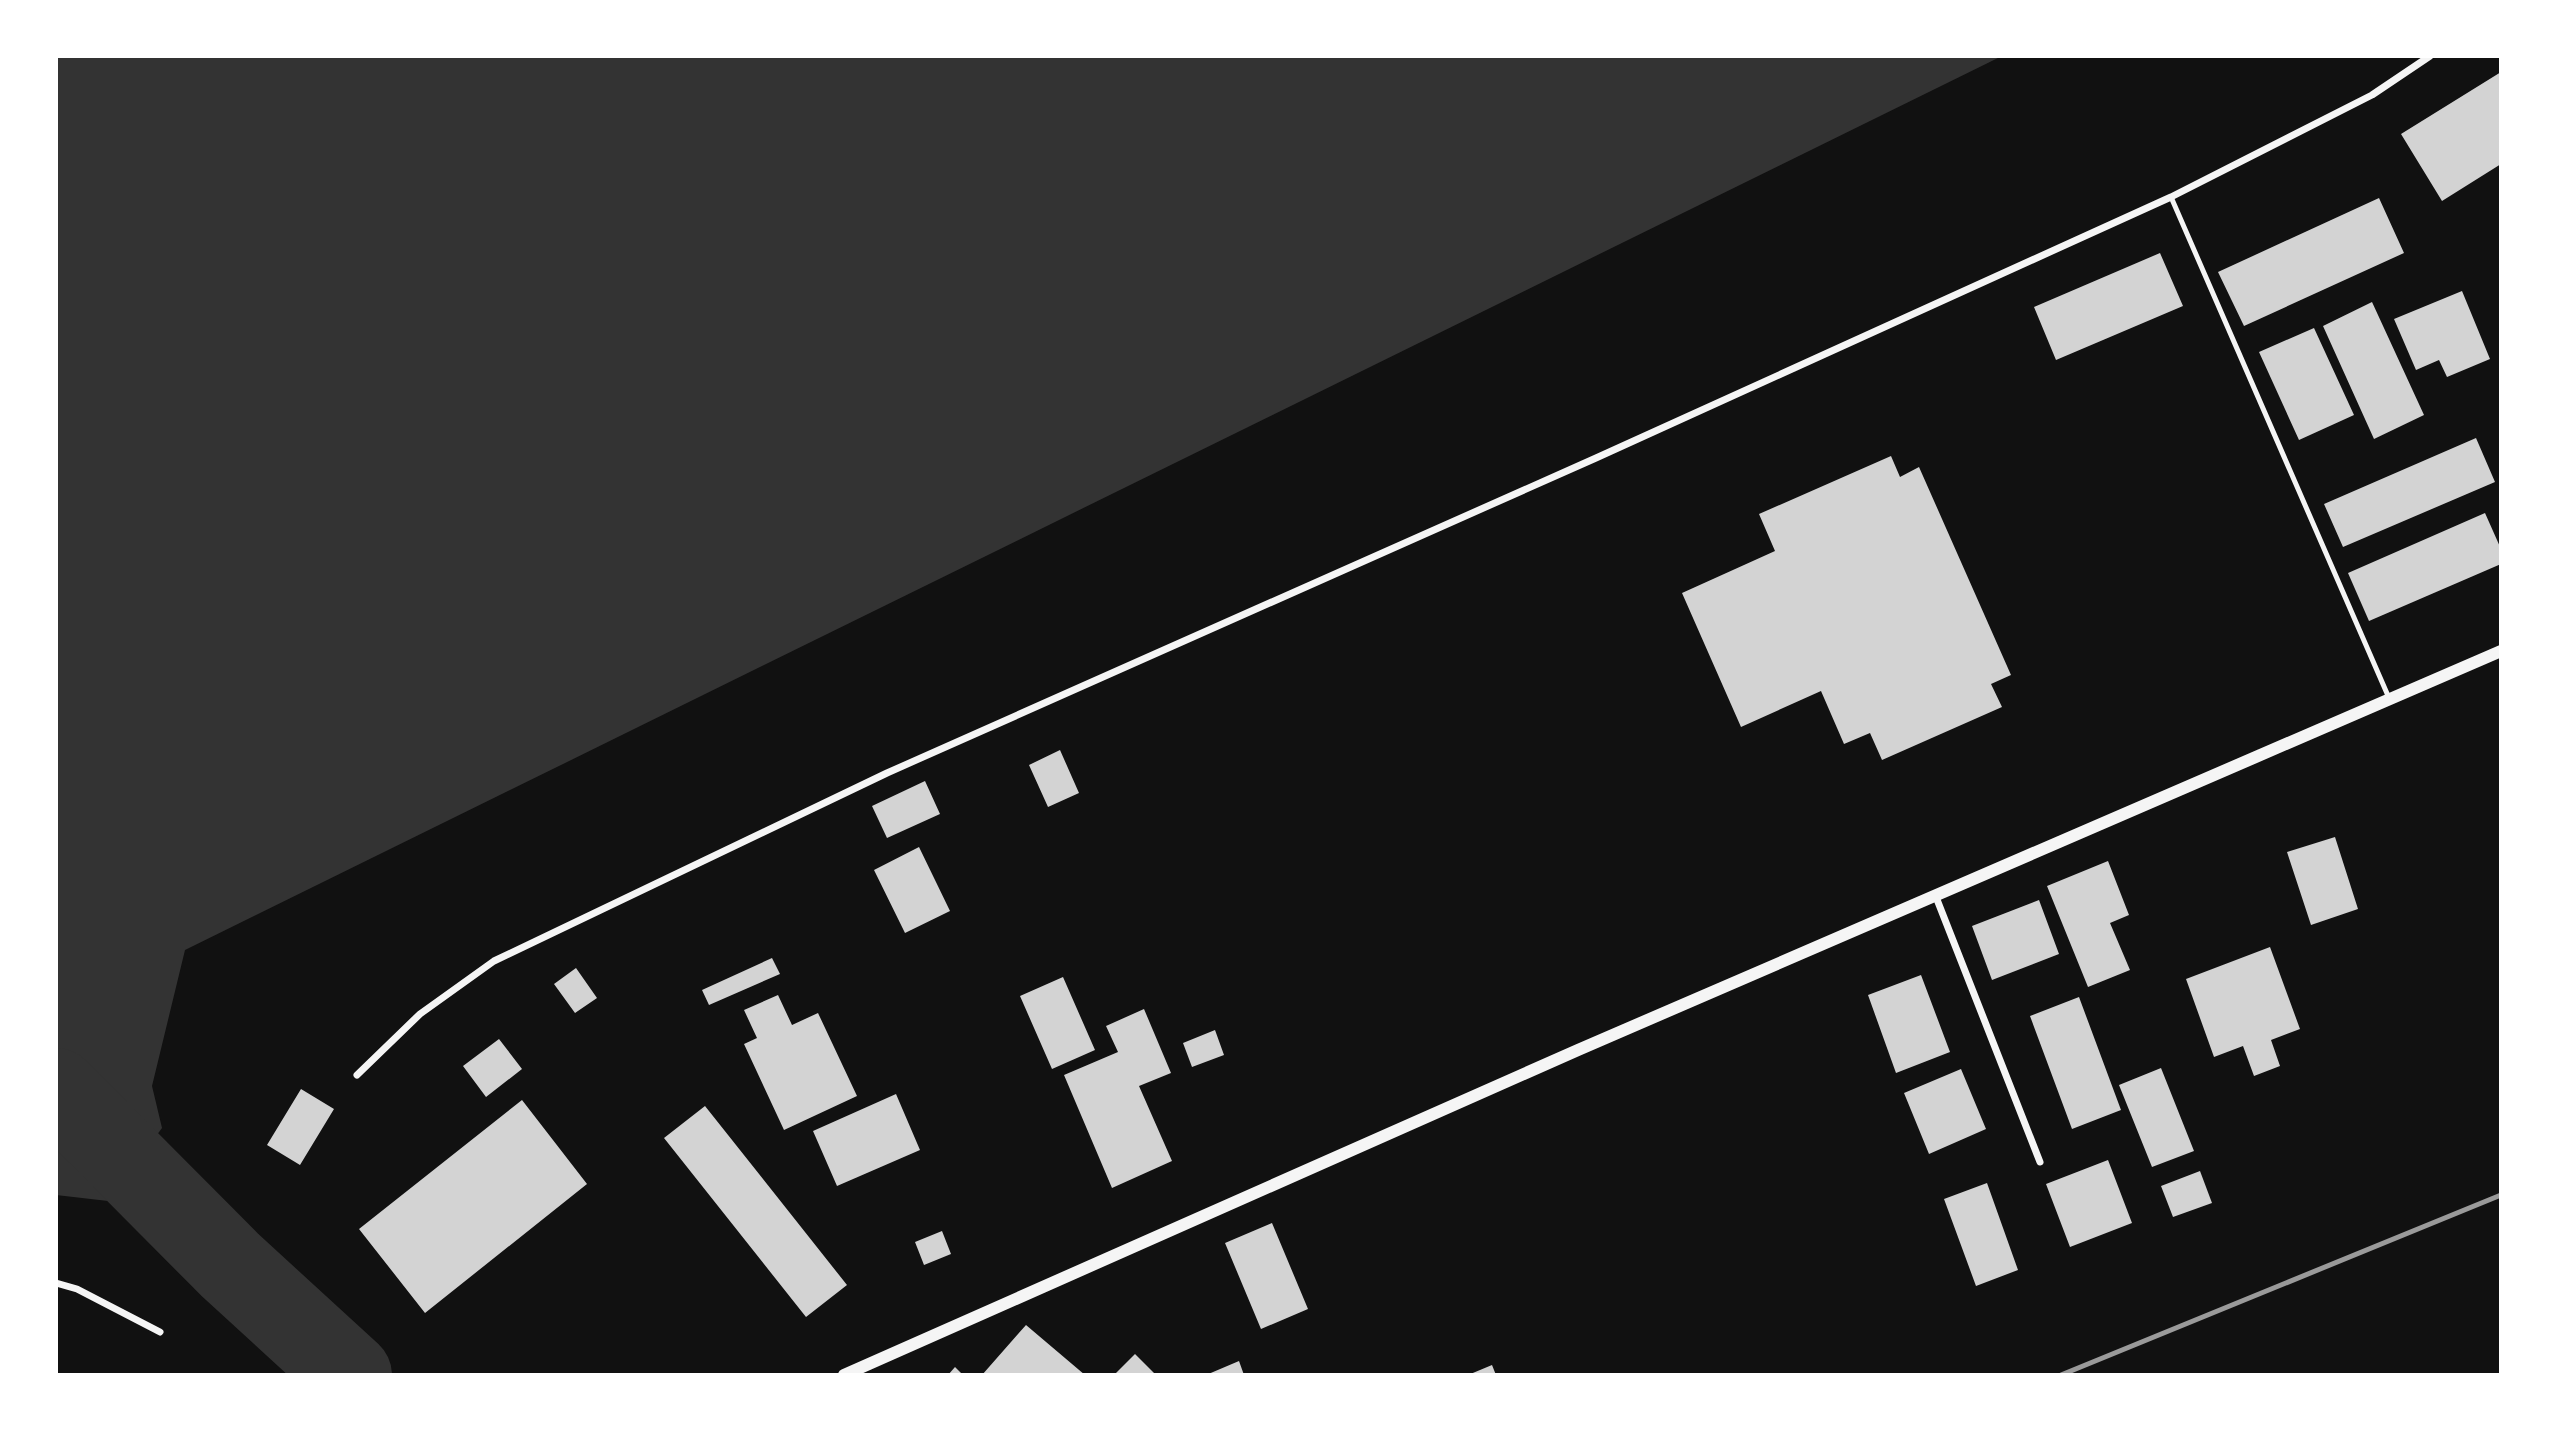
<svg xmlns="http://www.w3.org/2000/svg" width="2557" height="1431" viewBox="0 0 2557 1431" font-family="Lato,sans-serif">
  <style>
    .water { fill: #333 }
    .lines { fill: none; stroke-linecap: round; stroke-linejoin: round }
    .river { stroke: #333; stroke-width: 84 }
    .building { fill: #d3d3d3 }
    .service { stroke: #f5f5f5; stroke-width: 5 }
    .minor { stroke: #f5f5f5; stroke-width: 7 }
    .tertiary { stroke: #f5f5f5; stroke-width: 12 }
    .rail { stroke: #9a9a9a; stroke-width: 5 }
  </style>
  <rect width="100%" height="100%" fill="#111"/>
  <path class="water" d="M2002,56L185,950L152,1086L162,1128L108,1201L56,1195V57Z"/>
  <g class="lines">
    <path class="river" d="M56,1090L230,1265L350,1375"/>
  </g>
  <path class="building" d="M2501,72V164L2442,201L2401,134Z
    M2379,198L2404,253L2244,326L2218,272Z
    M2160,253L2183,306L2056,360L2034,307Z
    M2462,291L2490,359L2447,377L2439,360L2416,370L2394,319Z
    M2372,302L2424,415L2374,439L2323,326Z
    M2314,328L2354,415L2299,440L2259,352Z
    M2476,438L2495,482L2343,547L2324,504Z
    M1891,456L1900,477L1919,467L2011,675L1991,684L2002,707L1882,760L1870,733L1844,744L1821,691L1741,727L1682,593L1775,551L1759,514Z
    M2485,513L2501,549V564L2369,621L2348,573Z
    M1060,750L1079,793L1048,807L1029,765Z
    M925,781L940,814L887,838L872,806Z
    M2335,837L2358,909L2311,925L2287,852Z
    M919,847L950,911L905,933L874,870Z
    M2108,861L2129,915L2110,923L2130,970L2088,987L2047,886Z
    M2039,900L2059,954L1992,980L1972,926Z
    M2270,947L2300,1029L2271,1040L2280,1066L2254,1076L2243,1046L2214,1057L2186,979Z
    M772,958L780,974L709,1005L702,990Z
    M576,968L597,998L575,1013L554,984Z
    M1921,975L1950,1052L1896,1073L1868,995Z
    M1063,977L1095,1050L1052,1069L1020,996Z
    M778,995L792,1025L818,1013L857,1096L784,1130L744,1044L757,1038L744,1010Z
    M2079,997L2121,1110L2072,1129L2030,1016Z
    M1144,1009L1171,1073L1139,1086L1172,1161L1112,1188L1064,1075L1118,1052L1106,1026Z
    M1215,1030L1224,1055L1192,1067L1183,1043Z
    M499,1039L522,1069L486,1097L463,1066Z
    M2161,1068L2194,1151L2152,1167L2119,1085Z
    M1961,1069L1986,1129L1929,1154L1904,1093Z
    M301,1089L334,1109L300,1165L267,1145Z
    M896,1094L920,1150L837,1186L813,1131Z
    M522,1100L587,1184L425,1313L359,1229Z
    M705,1106L847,1285L806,1317L664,1138Z
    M2108,1160L2132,1223L2070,1247L2046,1184Z
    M2200,1171L2212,1203L2173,1217L2161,1186Z
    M1987,1183L2018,1270L1976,1286L1944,1199Z
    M1272,1223L1308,1309L1261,1329L1225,1243Z
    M942,1231L951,1254L924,1265L915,1242Z
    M1026,1325L1085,1375H982Z
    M1135,1354L1156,1375H1114Z
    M1239,1361L1244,1375H1206Z
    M1492,1365L1496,1375H1468Z
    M955,1367L963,1375H948Z"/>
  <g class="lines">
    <path class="service" d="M2171,197L2389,698"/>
    <path class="minor" d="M1936,897L2040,1162
      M357,1075L420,1014L494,961L887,773L1596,458L2171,197L2372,95L2430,56
      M56,1283L77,1289L160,1332"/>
    <path class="tertiary" d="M844,1375L1578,1050L2501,651"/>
    <path class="rail" d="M2061,1375L2501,1195"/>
  </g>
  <rect width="2557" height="1431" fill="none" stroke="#ffffff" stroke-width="116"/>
</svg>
